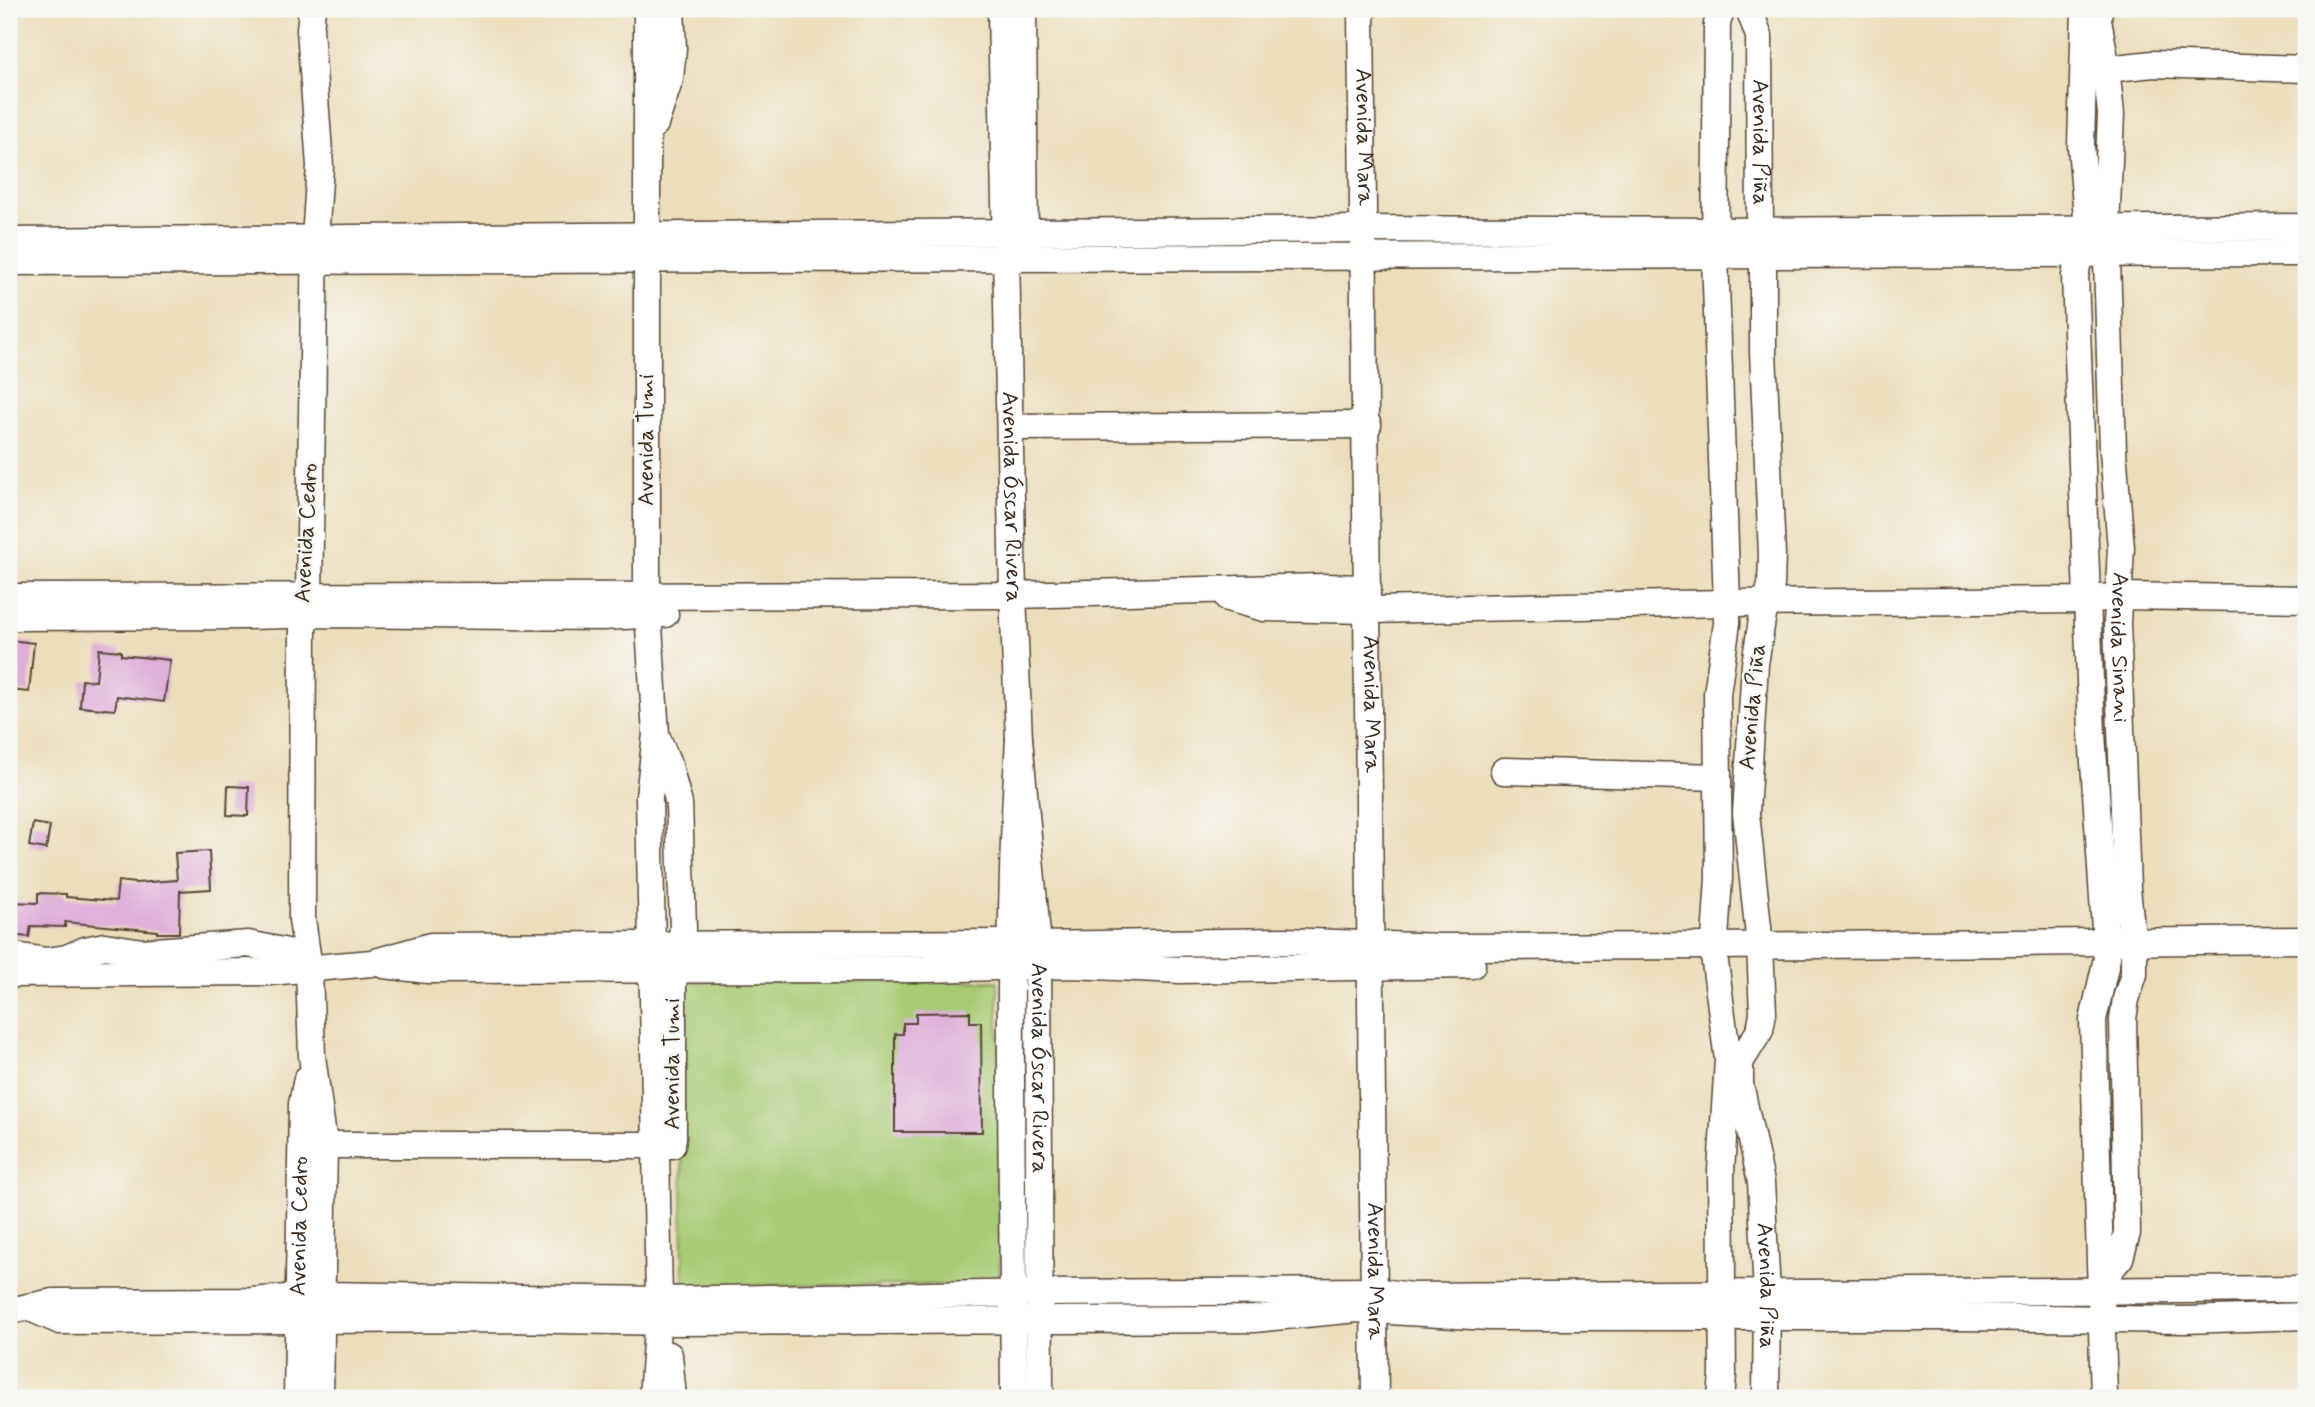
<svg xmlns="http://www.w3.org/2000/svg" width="2315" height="1407" viewBox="0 0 2315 1407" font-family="Mynerve,sans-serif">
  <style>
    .green { fill: #a7ca73; stroke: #717a48; stroke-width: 2 }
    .building { fill: #dfafd9 }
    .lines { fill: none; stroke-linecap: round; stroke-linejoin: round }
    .minor-casing { stroke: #564536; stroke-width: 29 }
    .minor { stroke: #fff; stroke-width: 26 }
    .labels { text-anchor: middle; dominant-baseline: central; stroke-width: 5; stroke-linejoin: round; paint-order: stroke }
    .street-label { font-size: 23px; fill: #3b2a1e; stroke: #f6f6f2 }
  </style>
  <rect width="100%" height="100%" fill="#f6f6f2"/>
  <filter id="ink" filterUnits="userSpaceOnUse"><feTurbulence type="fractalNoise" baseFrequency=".0143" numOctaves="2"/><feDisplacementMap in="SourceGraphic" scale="14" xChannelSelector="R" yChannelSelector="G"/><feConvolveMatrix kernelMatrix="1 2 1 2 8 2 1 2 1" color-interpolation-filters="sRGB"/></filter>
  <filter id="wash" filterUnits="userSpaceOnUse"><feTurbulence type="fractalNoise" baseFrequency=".00686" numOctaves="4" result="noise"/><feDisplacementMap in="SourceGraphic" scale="28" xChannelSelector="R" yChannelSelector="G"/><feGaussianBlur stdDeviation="1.57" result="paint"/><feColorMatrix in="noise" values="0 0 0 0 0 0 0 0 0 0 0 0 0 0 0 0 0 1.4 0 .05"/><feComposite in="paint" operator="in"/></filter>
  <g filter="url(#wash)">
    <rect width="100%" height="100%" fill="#ecdebb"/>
    <path class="green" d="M998,981L1000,1285L683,1286L681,982Z"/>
    <g id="blocks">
      <path class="building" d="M9,640L34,643L29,692L9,690Z
        M99,649L121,651V655L170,660L164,702L117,696L115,710L80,707L82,680L96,681Z
        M228,786L249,787L248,816L227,815Z
        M33,823L50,826L46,849L29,846Z
        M209,851L211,889L180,891L179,933H157V931L65,922V927L31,926L29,937L9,935V902L38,903V893L66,894V897L116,901L118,881L135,883L177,880L175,853Z
        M970,1012V1022H981L982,1132H895V1034H903V1023H916V1013Z"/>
    </g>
  </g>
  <g filter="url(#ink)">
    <use href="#blocks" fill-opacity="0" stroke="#564536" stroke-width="2"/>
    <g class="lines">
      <g class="minor-casing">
        <g id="minor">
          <path d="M312,9L310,30L320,166L315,239L309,595L303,614L302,919L309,969L312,1056L324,1145L320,1398"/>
          <path d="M647,9V597L656,734L649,797L659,1300L652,1398"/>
          <path id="s1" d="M1001,9L1013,595L1019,739"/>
          <path d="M1023,9L1025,248"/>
          <path id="s2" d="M1361,9C1370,472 1373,935 1375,1398"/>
          <path id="s3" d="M1749,9L1759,36L1760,231L1763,255V352L1772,555L1771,585L1762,620L1755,664L1746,813L1760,946L1763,1013L1760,1030L1740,1062V1084L1761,1182L1767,1293L1766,1398"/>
          <path d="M2085,9L2081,146L2087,218L2075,276L2092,733L2107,958L2093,1020L2104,1398"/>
          <path id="s4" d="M2099,9L2098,20L2105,58L2111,114L2106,229L2113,450L2121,548L2117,623L2127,888L2134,957V974L2126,999L2123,1019L2127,1233L2120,1258L2101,1280"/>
          <path d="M2106,69L2153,64L2306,69"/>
          <path d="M655,124L670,79L673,48L671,9"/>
          <path d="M9,241L1365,229L1716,231L2306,227"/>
          <path d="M9,262L2306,253"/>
          <path d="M1010,427L1368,425"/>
          <path d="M9,597L1013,595L1323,587L1368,588"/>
          <path d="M1228,598L1264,608L1369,610L1727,603L2087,600L2120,596L2306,599"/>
          <path d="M9,617L245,616L328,614L602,617L665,614"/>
          <path d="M658,740L669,766L679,804L683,928L673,985V1138"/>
          <path d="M1504,771L1718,777"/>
          <path d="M9,955L46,961L67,958L85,950L105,946L142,952L248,944L297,954L309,969"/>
          <path d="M384,965L428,970L925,969L1073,965L1180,970L1472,965"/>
          <path d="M9,974L269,972L372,963L431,946L1011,943L1038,945L1285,941L1440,947L1714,946L2306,940"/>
          <path d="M302,1148L324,1145H672"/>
          <path d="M28,1307L60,1321L505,1319L671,1322L1254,1319L1357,1309L1489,1317H1960L2185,1320L2306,1316"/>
          <path d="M9,1311L53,1302L252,1301L321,1295L659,1300L1040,1293L1375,1291L1411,1296L2306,1289"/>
          <path d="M669,1355L673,1398"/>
          <path id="s5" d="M297,1398L302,1104L307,1079"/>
          <path id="s6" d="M1014,1398C1013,1179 1005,958 1019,739L1038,945L1040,1398"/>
          <path d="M1721,1398L1723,1375L1721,1171L1728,1060L1714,955L1719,878L1717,694L1727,623V603L1715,255L1717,24L1721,9"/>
        </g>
      </g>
      <use href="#minor" class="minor"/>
    </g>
  </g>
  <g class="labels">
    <g class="street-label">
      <text stroke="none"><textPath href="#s2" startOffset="128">Avenida Mara</textPath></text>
      <text stroke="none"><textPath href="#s3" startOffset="135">Avenida Piña</textPath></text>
      <text transform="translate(647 440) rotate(-90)">Avenida Tumi</text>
      <text stroke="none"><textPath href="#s1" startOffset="488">Avenida Óscar Rivera</textPath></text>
      <text transform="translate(307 533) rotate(-87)">Avenida Cedro</text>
      <text stroke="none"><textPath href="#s4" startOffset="640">Avenida Sinani</textPath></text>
      <text stroke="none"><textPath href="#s2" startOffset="695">Avenida Mara</textPath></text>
      <text transform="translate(1753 707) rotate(-85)">Avenida Piña</text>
      <text transform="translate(673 1064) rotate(-90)">Avenida Tumi</text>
      <text stroke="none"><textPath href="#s6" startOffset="989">Avenida Óscar Rivera</textPath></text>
      <text stroke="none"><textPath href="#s5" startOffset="172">Avenida Cedro</textPath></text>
      <text stroke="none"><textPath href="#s2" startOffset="1262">Avenida Mara</textPath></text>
      <text stroke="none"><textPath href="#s3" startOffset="1290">Avenida Piña</textPath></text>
    </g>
  </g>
  <rect width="2315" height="1407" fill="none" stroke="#f6f6f2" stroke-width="35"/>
</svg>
